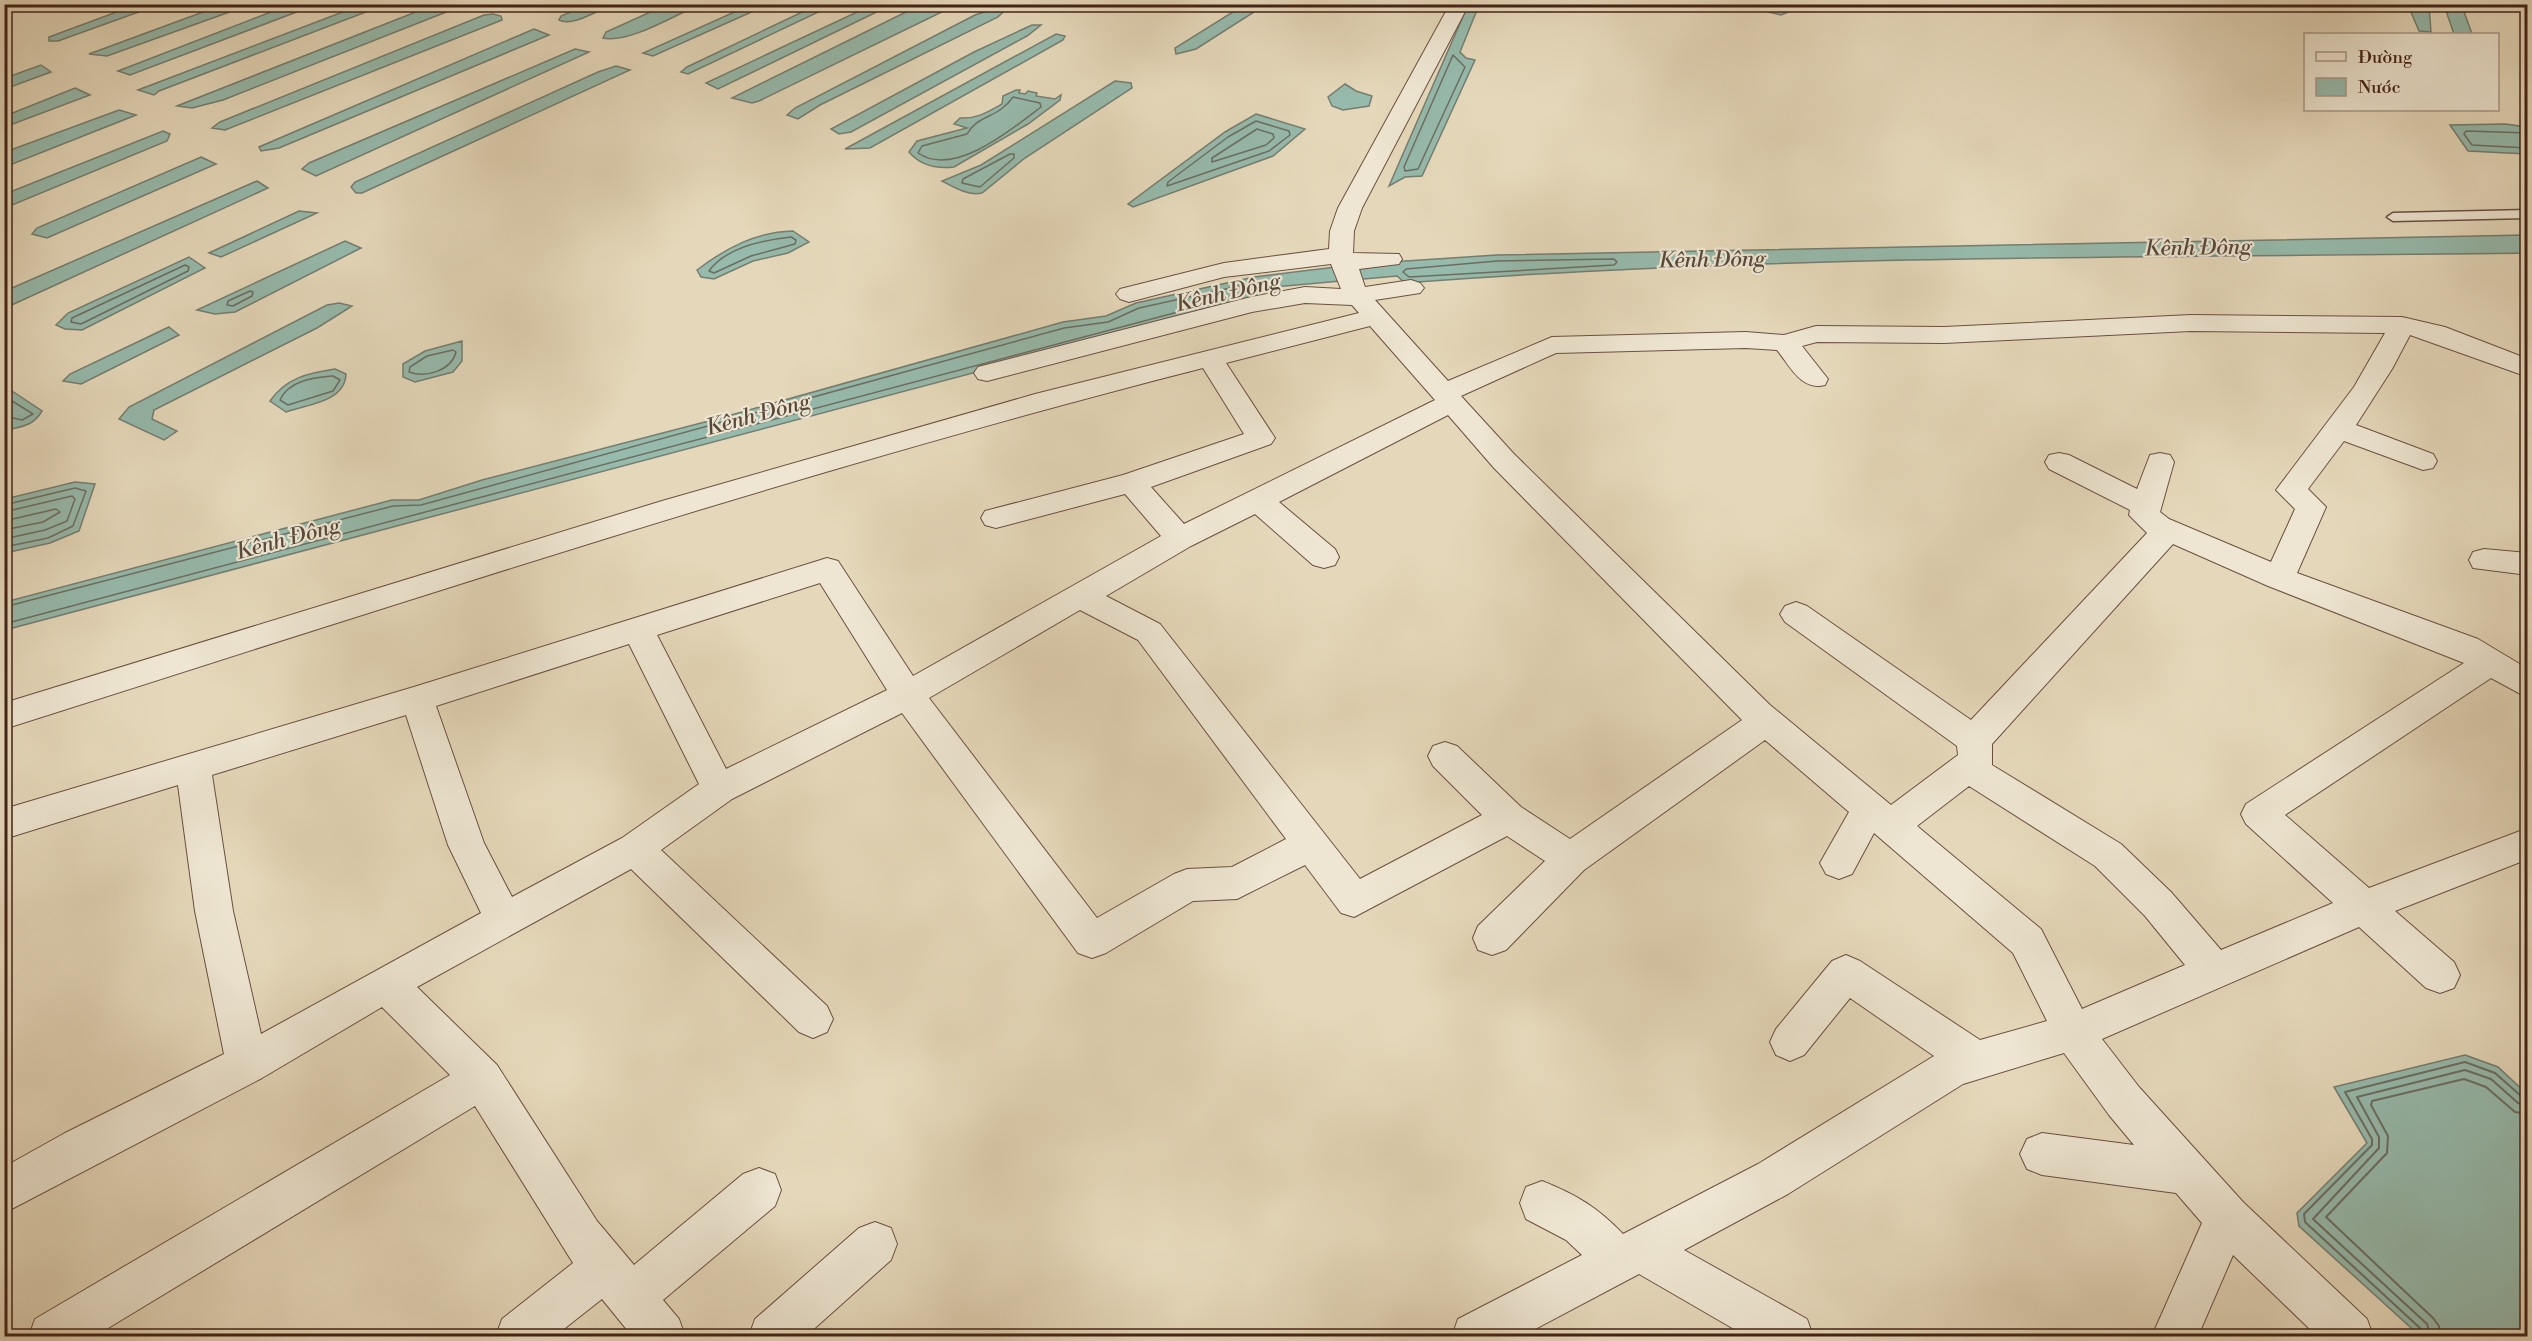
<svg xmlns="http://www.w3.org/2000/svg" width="2532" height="1341" viewBox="0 0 2532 1341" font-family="'Libre Bodoni',serif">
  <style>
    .water { fill: #96baac; stroke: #757e70; stroke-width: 1.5 }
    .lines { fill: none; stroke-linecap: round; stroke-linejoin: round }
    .shore-far1 { stroke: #6c6e62; stroke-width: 1.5 }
    .shore { stroke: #6c6e62; stroke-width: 2 }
    .service-casing { stroke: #6c5040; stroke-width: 3 }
    .minor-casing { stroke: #6c5040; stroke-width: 2 }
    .service { fill: #eee6d2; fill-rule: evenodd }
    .minor { fill: #eee6d2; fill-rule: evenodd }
    .labels { text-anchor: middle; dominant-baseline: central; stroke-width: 4.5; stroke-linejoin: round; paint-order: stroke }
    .far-water-label { font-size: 22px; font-style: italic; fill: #58493c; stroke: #eee6d2 }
  </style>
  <rect width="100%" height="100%" fill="#e5d8ba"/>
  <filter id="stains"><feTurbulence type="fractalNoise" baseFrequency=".00333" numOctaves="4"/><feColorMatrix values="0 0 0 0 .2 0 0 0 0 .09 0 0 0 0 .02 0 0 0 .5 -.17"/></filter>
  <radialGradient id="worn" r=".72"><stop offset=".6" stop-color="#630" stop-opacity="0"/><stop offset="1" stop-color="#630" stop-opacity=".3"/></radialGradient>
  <path class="water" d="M138,4L158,5L58,41H49V37Z
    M436,4L464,5L223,100L192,108L177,106Z
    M590,4L612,5C598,10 573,27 559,20L561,16Z
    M668,4L699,5C675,15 628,44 603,38L606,32Z
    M819,4L833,5L688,74L681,72L687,67Z
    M922,4L956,5L759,101L752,103L732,98Z
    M222,5H249L107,56L89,54Z
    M289,5H315L130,75L118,71Z
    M361,5H384L159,91L154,95L138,90Z
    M750,5H767L653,56L643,53Z
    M872,5H891L718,89L706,83Z
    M1244,5H1265L1196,49L1176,54L1175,48Z
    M1468,5H1479L1460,52L1466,58L1475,60L1422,176L1405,177L1389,186Z
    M1739,5H1806L1781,15Z
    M2408,5L2429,6L2431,32L2419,31Z
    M2444,5L2462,6L2472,34H2454Z
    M994,9L1003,12L998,17L820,105L798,119L787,115L795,108L975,15Z
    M493,14L501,16L502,20L225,130L212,128L220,122L484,15Z
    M1032,25H1041L1027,36L851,132L839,134L831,129L974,52Z
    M534,29L549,35L279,148L261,151L259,147Z
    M1056,34L1065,36L1063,40L870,148L845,149Z
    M575,49L589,52L316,176L302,169L309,163Z
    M41,65L51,72L5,89V78Z
    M616,66L630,70L362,193H356L351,187L355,182L598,72Z
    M1115,81L1131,83L1132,88L1025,158L982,193C968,196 955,188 942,181L981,165Z
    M1345,84L1356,91L1372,96L1369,106L1343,110L1332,106L1328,97Z
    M75,88L90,95L5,127V116Z
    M1016,90H1020L1019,93L1025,94L1028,91L1037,93L1036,96L1055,99L1061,95L1060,100L1028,124L954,167C937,169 920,165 909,152L917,141L967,128L954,124L960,118C977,119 988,112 1002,104L1003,96Z
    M119,110L136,115L5,167V152Z
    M1256,114L1305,129L1273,156L1133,207L1128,204L1225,132Z
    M2505,124L2527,127V154L2468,151L2450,125Z
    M163,131L170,134L167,141L5,208V194Z
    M201,157L216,164L47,238L32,234L37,228Z
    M257,181L268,188L5,308V291Z
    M299,211L317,213L221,257L209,253Z
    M793,231L809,242L788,253L753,261L714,279L701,277L697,270C726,248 756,232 793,231Z
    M2527,235V253C2153,258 1779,254 1405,283L1397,276L1274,287L1261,290L1263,296L5,630V602L392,500H419L482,480L724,417L1063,322L1106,316L1136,303L1254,277L1360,264L1497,255Z
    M345,241L361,248L235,312L215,314L197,310Z
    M189,257L205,268L82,330L65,329L56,325L68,313Z
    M339,303L352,306L317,328L154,410L152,419L177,431L164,440L119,419L129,407L327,305Z
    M169,327L179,335L81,384L63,381L70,374Z
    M462,341V361L453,372L415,382L403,377V364L425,351Z
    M335,369L346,374C345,402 308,404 286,412L270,401C286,378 308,373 335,369Z
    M9,389L42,411C34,424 26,426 11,429L5,419V391Z
    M75,482L95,484L79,531L50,543L5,553V499Z
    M2465,1055L2498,1067L2527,1094V1336H2420L2299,1226L2297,1213L2367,1143L2334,1087Z"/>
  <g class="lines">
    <path class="shore-far1" d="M1453,55L1465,67L1418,169L1405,171L1404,167Z
      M1013,97L1040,103L1041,107C1012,129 954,178 918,153L922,146L967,134C978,114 998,119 1013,97Z
      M1256,121L1289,131L1290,135L1269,151L1167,186L1168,182L1228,137Z
      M1257,129L1273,134L1274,138L1266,145L1212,162V158Z
      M2528,133L2466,131L2464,134L2472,145L2528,148
      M1010,154H1014V158L980,187L962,183L963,179Z
      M791,237L796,240L795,244L751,256L714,273L709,271C726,247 763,240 791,237Z
      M1614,259L1617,262L1614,265L1409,277L1403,272L1406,269L1497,261Z
      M185,265L189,267L188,271L81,324L71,322L72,318Z
      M250,291L253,292L252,296L233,306L227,305L228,301Z
      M453,350L456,352C451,371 426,378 409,372L410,367L427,356Z
      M333,376L340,380L333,391L288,405L280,400C289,380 313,378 333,376Z
      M4,396L33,414L22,420L4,416
      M4,505L75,488L86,491L73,526L48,538L4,547
      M4,512L72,496L75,499L67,521L45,530L4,539
      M4,521L56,509L60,512L43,522L4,530
      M4,607L393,506L421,505L1064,328L1108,322L1139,308L1253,283L1256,285L1253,292L4,624"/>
    <path class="shore" d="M2424,1336L2421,1329L2305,1222L2304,1214L2372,1145V1139L2345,1092L2465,1062L2495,1073L2521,1096L2528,1098
      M2431,1336L2427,1324L2313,1219L2379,1148V1137L2357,1097L2465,1070L2491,1079L2518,1103L2528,1105
      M2440,1336L2439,1326L2433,1318L2326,1217L2387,1153L2388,1136L2371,1105L2372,1101L2464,1079L2486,1087L2515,1112L2528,1114"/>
    <g class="service-casing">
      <path id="service" d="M2528,210V218L2393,221L2387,217L2393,213Z"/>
    </g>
    <g class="minor-casing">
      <path id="minor" d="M1450,4H1469L1362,208L1354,231L1353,253L1399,254L1402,259L1399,264L1359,269L1365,287L1411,280L1420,283L1424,288L1420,293L1375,300L1448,381L1552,337L1746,332L1784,335L1816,326L1944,327L2191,315L2402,317L2445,327L2528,359V377L2410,335L2392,369L2356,425L2433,454L2437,461L2433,468L2423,470L2344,441L2308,489L2326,507L2297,573L2478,639L2528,669V698L2491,678L2285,815L2369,888L2528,828V859L2395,911L2454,962L2460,975L2454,988L2440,993L2426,988L2359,927L2102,1039L2139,1087L2243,1202L2367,1319L2373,1336H2317L2233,1255L2198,1336H2152L2202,1223L2176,1193L2042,1175L2027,1169L2020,1154L2027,1139L2042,1133L2134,1145L2109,1115L2064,1053L1963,1084L1788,1194L1684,1250L1807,1319L1813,1336H1746L1639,1274L1522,1336H1452L1458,1319L1582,1255L1566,1240L1526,1219L1520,1203L1526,1187L1542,1181C1577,1195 1597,1207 1623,1234L1758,1164L1934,1056L1850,998L1804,1055L1790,1061L1776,1055L1770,1042L1776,1029L1832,961L1846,955L1860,961L1980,1040L2047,1021L2013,953L1874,833L1852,874L1839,879L1826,874L1820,863L1849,812L1765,740L1584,870L1506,950L1492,955L1478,950L1473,938L1478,926L1545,861L1507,836L1354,917L1341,913L1305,865L1237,899L1193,901L1106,953L1092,958L1078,953L902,713L732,799L661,850L827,1006L833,1019L827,1032L813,1038L799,1032L631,869L417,987L497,1065L597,1221L634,1265L743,1174L759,1168L775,1174L781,1190L775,1206L663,1300L679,1319L685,1336H632L602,1299L555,1336H496L502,1319L573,1263L475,1106L95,1336H29L35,1319L450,1075L382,1007L262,1078L4,1213V1167L65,1133L224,1054L195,911L178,785L4,839V809L417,686L827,558L838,561L913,676L1161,536L1125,494L996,528L985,525L981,518L985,511L1123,475L1244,434L1203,368C799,471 402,603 4,729V703L662,501L1035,394L1359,313L1352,305L1305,303L1252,312L987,381L978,379L974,373L978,367L1251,297L1305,287L1341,289L1331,264L1224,277L1129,302L1120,299L1116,294L1120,289L1224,263L1329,249L1330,231L1338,208ZM1370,326L1435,400L1184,524L1151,487L1271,444L1275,438L1226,363ZM2191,331L2385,333L2354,387L2276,490L2295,509L2271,562L2169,519L2160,512L2174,462L2170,455L2160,453L2150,455L2137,489L2069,455L2059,453L2049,455L2045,462L2049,469L2130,510L2129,515L2147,533L1971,720L1807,606L1796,602L1785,606L1780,614L1785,622L1957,746L1958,755L1891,805L1770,705L1514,454L1461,396L1556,353L1746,348L1777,350C1790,366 1801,391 1825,385L1828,379L1802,346L1817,342L1944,343ZM1448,415L1494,468L1742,720L1570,839L1521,807L1457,746L1445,742L1433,746L1428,756L1433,766L1482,815L1360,879L1160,624L1106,596L1191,546L1255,514L1313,565L1324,568L1335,565L1339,557L1335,549L1279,502ZM2173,544L2268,586L2464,663L2246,804L2241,814L2246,824L2333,903L2221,950L2171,892L2121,844L1992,765V744ZM820,583L887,690L726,769L657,635ZM1080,610L1138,640L1286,839L1232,867L1187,869L1174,874L1097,918L929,698ZM629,644L699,784L622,838L512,897L484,843L436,706ZM406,715L448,845L481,913L261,1034L233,911L212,775ZM1969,786L2095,866L2145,916L2185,965L2082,1009L2041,929L1917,826Z
        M2484,549L2528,553V575L2473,568L2469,560L2473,552Z
        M875,1222L891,1228L897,1244L891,1260L806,1336H749L755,1319L859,1228Z"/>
    </g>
    <use href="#service" class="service"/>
    <use href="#minor" class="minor"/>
  </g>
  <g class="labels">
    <g class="far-water-label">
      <text transform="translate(2198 248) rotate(-1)">Kênh Đông</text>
      <text transform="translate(1712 260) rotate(-1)">Kênh Đông</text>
      <text transform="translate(1228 293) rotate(-13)">Kênh Đông</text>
      <text transform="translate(758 415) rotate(-15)">Kênh Đông</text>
      <text transform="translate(288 539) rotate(-15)">Kênh Đông</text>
    </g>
  </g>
  <rect width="2532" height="1341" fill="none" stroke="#e5d8ba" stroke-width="24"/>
  <rect x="6" y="6" width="2520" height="1329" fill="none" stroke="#432317" stroke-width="3"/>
  <rect x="12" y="12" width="2508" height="1317" fill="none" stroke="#432317" stroke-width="1.5"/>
  <rect x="2304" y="33" width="195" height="78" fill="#eee6d2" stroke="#aa9887" stroke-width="1.5"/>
  <rect x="2316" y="52" width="30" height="9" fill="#eee6d2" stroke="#aa9887" stroke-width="1.5"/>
  <text x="2358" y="63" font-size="18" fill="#432317">Đường</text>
  <rect x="2316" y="78" width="30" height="18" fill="#96baac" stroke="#aa9887" stroke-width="1.5"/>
  <text x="2358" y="93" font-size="18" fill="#432317">Nước</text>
  <rect width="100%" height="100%" filter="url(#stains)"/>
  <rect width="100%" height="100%" fill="url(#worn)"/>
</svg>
